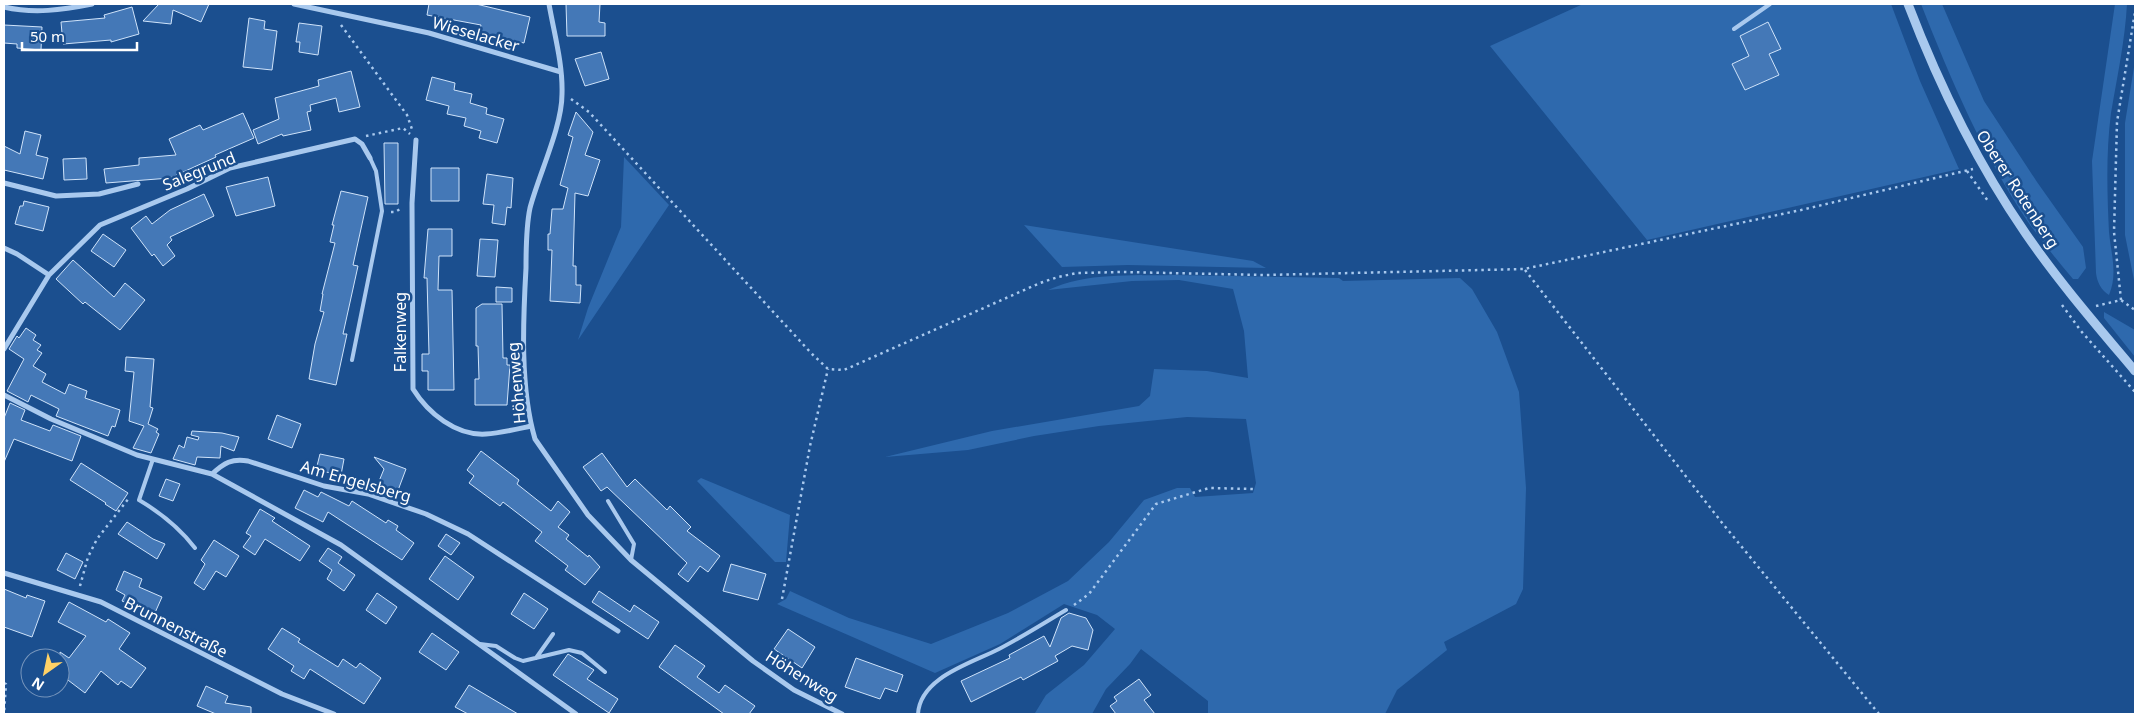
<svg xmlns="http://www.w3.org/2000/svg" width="2139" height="718" viewBox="0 0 2139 718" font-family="'Noto Sans',sans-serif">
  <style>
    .green { fill: #2e69ad }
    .building { fill: #4478b7; stroke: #cfe3fa }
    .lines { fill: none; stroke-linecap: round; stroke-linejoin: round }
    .path { stroke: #a9c9ee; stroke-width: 2.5; stroke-dasharray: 2.5 4; stroke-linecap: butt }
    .service { stroke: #a9c9ee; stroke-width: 4 }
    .minor { stroke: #a9c9ee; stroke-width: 5 }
    .tertiary { stroke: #a9c9ee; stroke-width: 9 }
    .labels { text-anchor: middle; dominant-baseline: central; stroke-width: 5; stroke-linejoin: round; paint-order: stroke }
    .street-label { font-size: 16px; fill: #fff; stroke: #1b4f8f }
  </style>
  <rect width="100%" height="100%" fill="#1b4f8f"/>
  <path class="green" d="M1583,4H1891L1920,81L1959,169L1647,240L1490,46Z
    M1921,4H1942L1984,101L2037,182L2083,247L2086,268L2078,279H2073C2058,261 2042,242 2028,222C1983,155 1951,80 1921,4Z
    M2115,4H2127C2125,41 2117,77 2111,113C2106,151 2107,193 2109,232C2111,254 2118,274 2109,295C2101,290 2097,282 2096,273L2092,161Z
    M2135,61V285L2125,235V123Z
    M624,157L669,205L578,340L588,308L621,227Z
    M1024,225L1253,261L1266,268L1128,265L1062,267Z
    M1174,275L1339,278L1343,281L1460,278L1472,289L1497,332L1519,392L1526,488L1523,589L1516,604L1444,642L1447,650L1397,690L1385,714H1208V701L1141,649L1130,664L1106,689L1092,714H1038L1035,713L1046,695L1084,665L1115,629L1097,615L1064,604L1000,644L935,673L777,604L786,599L790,591L849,618L931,644L1008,613L1068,581L1109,542L1144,500L1177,488H1190L1195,497L1253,493L1256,483L1246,419L1187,417L1099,426L1034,436L968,450L885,457L992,431L1139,406L1150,396L1154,369L1207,371L1248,378L1244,331L1233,289L1179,280L1132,281L1048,290C1087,272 1131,276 1174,275Z
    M2104,312L2135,330V357L2104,318Z
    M701,478L790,515L786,562H775L697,481Z"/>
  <path class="building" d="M159,4H209L201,22L173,10L171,24L143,21Z
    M429,4H476L530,17L524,43L479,33L481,25L427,15Z
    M566,4H600L599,22L605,23V36H567Z
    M132,7L139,34L111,42V40L63,44L61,22L105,18L104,15Z
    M249,18L265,21L264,29L277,31L272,70L243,67Z
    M1768,22L1781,49L1769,54L1779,75L1745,90L1732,64L1749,56L1740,36Z
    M299,23L322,26L318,55L299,52L300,42H296Z
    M4,25L42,27L41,50L17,48V44L4,43Z
    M601,52L609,79L585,86L575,59Z
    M351,71L360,107L339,112L336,98L310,105L311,111L307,112L311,130L283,136L282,134L258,144L253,130L279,119L275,98L319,86L318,80Z
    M432,77L455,83L454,90L472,94L470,103L487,108L486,114L504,119L497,143L479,138L481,131L464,126L466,118L447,114L449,106L426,100Z
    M576,112L593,132L585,155L600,160L588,196L575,193L573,266H576V285H581L580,303L550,301L552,250H548V234H550L552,209H563L568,188L560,185L573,137L568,135Z
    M243,113L254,138L215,155L216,157L170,178L106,183L104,169L139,165V158L176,155L169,139L200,125L203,130Z
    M25,131L41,135L36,155L48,158L43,179L4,170V146L20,154Z
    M384,143H398V204H385Z
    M86,158L87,179L64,180L63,159Z
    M431,168H459V201H431Z
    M487,174L513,178L511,208L507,207L505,225L492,223L494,205L483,204Z
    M268,177L275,206L236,216L226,187Z
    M341,191L368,197L353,265L358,266L343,334H347L336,385L309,379L315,344L324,312L320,311L323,294H322L335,243L330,242L334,225H332Z
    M204,194L214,216L170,237L172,240L167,245L175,256L163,266L154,254L152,256L131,228L146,216L152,224L170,210Z
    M24,201L49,207L43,231L15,224L20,206H23Z
    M428,229H452V256H439L438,290H452L454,390H428V371H422V354H429L427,278H424Z
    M103,234L126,250L114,267L91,251Z
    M480,239L498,240L495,277L477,276Z
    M73,260L114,297L125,283L145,300L120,330L85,302L83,304L56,279Z
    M496,287L512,288V302H496Z
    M482,304H502L503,358H507V365H510L507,405H475V379H479L478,346H476V308Z
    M26,328L36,335L33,340L41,345L37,350L42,353L33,366L46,374L42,382L65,394L69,384L87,391L85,398L120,410L115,427L112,426L108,436L56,416L59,409L31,395L28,402L7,391L24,359L9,349L17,336L19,338Z
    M126,357L154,359L150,407L153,408L148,424L158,429L156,432L159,434L151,453L133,448L144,426L129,421L134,372L125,371Z
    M10,403L25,410L21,420L50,431L53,425L81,436L72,461L14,439L4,462V418Z
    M277,415L301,424L292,448L268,439Z
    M192,431L222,433L239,437L234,451L221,446L220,458L197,457L195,465L173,459L179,445L184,448L187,437L198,440L199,437L191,435Z
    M481,451L519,480L517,484L551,511L558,501L570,512L558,527L569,535L566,539L588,557L589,555L600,567L585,585L565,570L568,566L535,541L542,532L503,502L500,506L469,483L474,476L467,470Z
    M602,453L627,487L635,479L667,510L670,506L691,527L687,531L720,556L708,572L700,566L688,582L678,574L687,563L607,487L601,491L583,467Z
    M320,454L344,459L341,475L316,470Z
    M374,457L406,469L397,493L377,486L384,469Z
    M81,463L128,493L116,511L105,504L106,503L70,480Z
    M166,479L180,484L173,501L159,496Z
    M304,490L318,497L321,492L349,506L352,501L386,523L388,520L398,526L396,530L414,543L402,560L328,512L323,522L295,508Z
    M260,509L275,518L272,521L310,546L300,561L265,539L255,555L243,547L251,536L246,533Z
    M127,522L153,539L165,544L157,559L118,534Z
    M446,534L460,543L451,555L438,546Z
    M214,540L239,556L226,577L216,571L204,590L194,583L205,564L201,560Z
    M328,548L342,557L338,563L355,575L344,591L327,579L332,570L319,561Z
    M66,553L83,562L75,579L57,570Z
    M445,556L474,577L458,600L429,579Z
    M731,564L766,574L758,600L723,591Z
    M124,571L142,579L139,587L162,597L154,615L122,601L125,595L116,590Z
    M4,589L26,598L27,595L45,601L32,637L4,627Z
    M599,591L630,612L634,605L659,622L648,639L592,602Z
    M377,593L397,607L386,624L366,610Z
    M524,593L548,609L534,629L511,614Z
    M69,602L106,622L108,619L130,633L119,649L146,668L131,688L121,681L118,685L101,671L85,693L60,674V652L69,658L86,636L58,622Z
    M1069,613L1086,618L1093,630L1088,650L1072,646L1055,656L1058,661L1023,680L1021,677L971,702L961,681L1010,658L1009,655L1044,636L1050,647L1061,618Z
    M282,628L300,639L298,642L338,667L343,659L356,668L360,663L381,678L364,704L310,669L304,679L291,671L294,666L268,649Z
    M788,629L815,647L802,668L774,649Z
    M432,633L459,652L446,670L419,652Z
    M675,645L705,666L697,677L719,693L725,685L755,706L749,714H724L659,667Z
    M568,654L594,670L587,679L618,699L609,713L553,675Z
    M856,658L903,675L897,692L885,688L880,699L845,687Z
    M1139,679L1151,695L1144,700L1155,714H1116L1110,706L1117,701L1114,697Z
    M469,685L518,714H468L455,707Z
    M206,686L228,696L225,703L251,707V714H216L197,706Z"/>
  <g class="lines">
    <path class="path" d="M341,25L407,115L413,132
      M571,99L589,112L812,354L828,369L844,370L1040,283L1058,277L1077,273L1123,272L1264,275L1524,269L1801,210L1973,169
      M366,136L403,128L410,134
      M1967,171L1988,201
      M391,212H395L402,208
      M1525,270L1723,524L1879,714
      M2121,300L2114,232L2117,122L2135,12
      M2062,305L2081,331L2135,392
      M2096,306L2121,300L2135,310
      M80,586L88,557L97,539L129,498
      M782,599L810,446L828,369
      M1074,605L1089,594L1156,504L1209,488L1253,489
      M4,683L6,684L4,714"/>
    <path class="service" d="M1734,29L1770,4
      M352,360L382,211L376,171L370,158
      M153,459L139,500C161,513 179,527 195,548
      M608,501L634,544L631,560
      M480,644L496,646L515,658L523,661L569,650L582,653L605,672
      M536,658L553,634
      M918,714C920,677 972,663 999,649C1022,637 1044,623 1066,610"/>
    <path class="minor" d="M294,4L429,33L561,72
      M549,4C554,33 563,64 562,94C562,127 539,174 530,208C526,227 526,249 526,268C523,321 520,388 535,439L588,515L631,560L753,661L794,690L842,714
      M4,7C34,14 62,10 92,4
      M416,140L412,203L413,389C428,413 456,436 486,434C501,433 517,429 531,426
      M4,183L56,196L99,194L138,184
      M4,248L17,254L49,275
      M4,349L49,275L100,225L187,189L230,168L355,139L362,144L370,158
      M4,395L51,419L137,455L212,474L341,545L576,714
      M212,474C224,463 232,458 248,461L324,486L368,494L426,514L468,534L618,631
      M4,573L101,602L282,694L334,714"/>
    <path class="tertiary" d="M1908,4C1939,85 1977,163 2026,234C2059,282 2098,327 2135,371"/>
  </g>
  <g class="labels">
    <g class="street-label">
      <text transform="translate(476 34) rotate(16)">Wieselacker</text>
      <text transform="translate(199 171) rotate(-22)">Salegrund</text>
      <text transform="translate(2018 189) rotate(57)">Oberer Rotenberg</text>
      <text transform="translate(400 332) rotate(-90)">Falkenweg</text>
      <text transform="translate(516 383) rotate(-95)">Höhenweg</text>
      <text transform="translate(356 481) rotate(16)">Am Engelsberg</text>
      <text transform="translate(176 627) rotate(27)">Brunnenstraße</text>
      <text transform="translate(802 676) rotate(32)">Höhenweg</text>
    </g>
  </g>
  <rect width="2139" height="718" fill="none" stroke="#ffffff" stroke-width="10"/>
  <g transform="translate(45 673) rotate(213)"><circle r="24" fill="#1b4f8f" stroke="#7695bc"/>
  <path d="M0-4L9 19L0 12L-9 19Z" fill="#ffd166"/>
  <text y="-8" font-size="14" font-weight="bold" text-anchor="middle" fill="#ffffff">N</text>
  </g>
  <path d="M22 42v8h115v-8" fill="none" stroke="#ffffff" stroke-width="2.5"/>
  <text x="30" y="42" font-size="15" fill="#ffffff" stroke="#1b4f8f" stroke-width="4" paint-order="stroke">50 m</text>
</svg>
